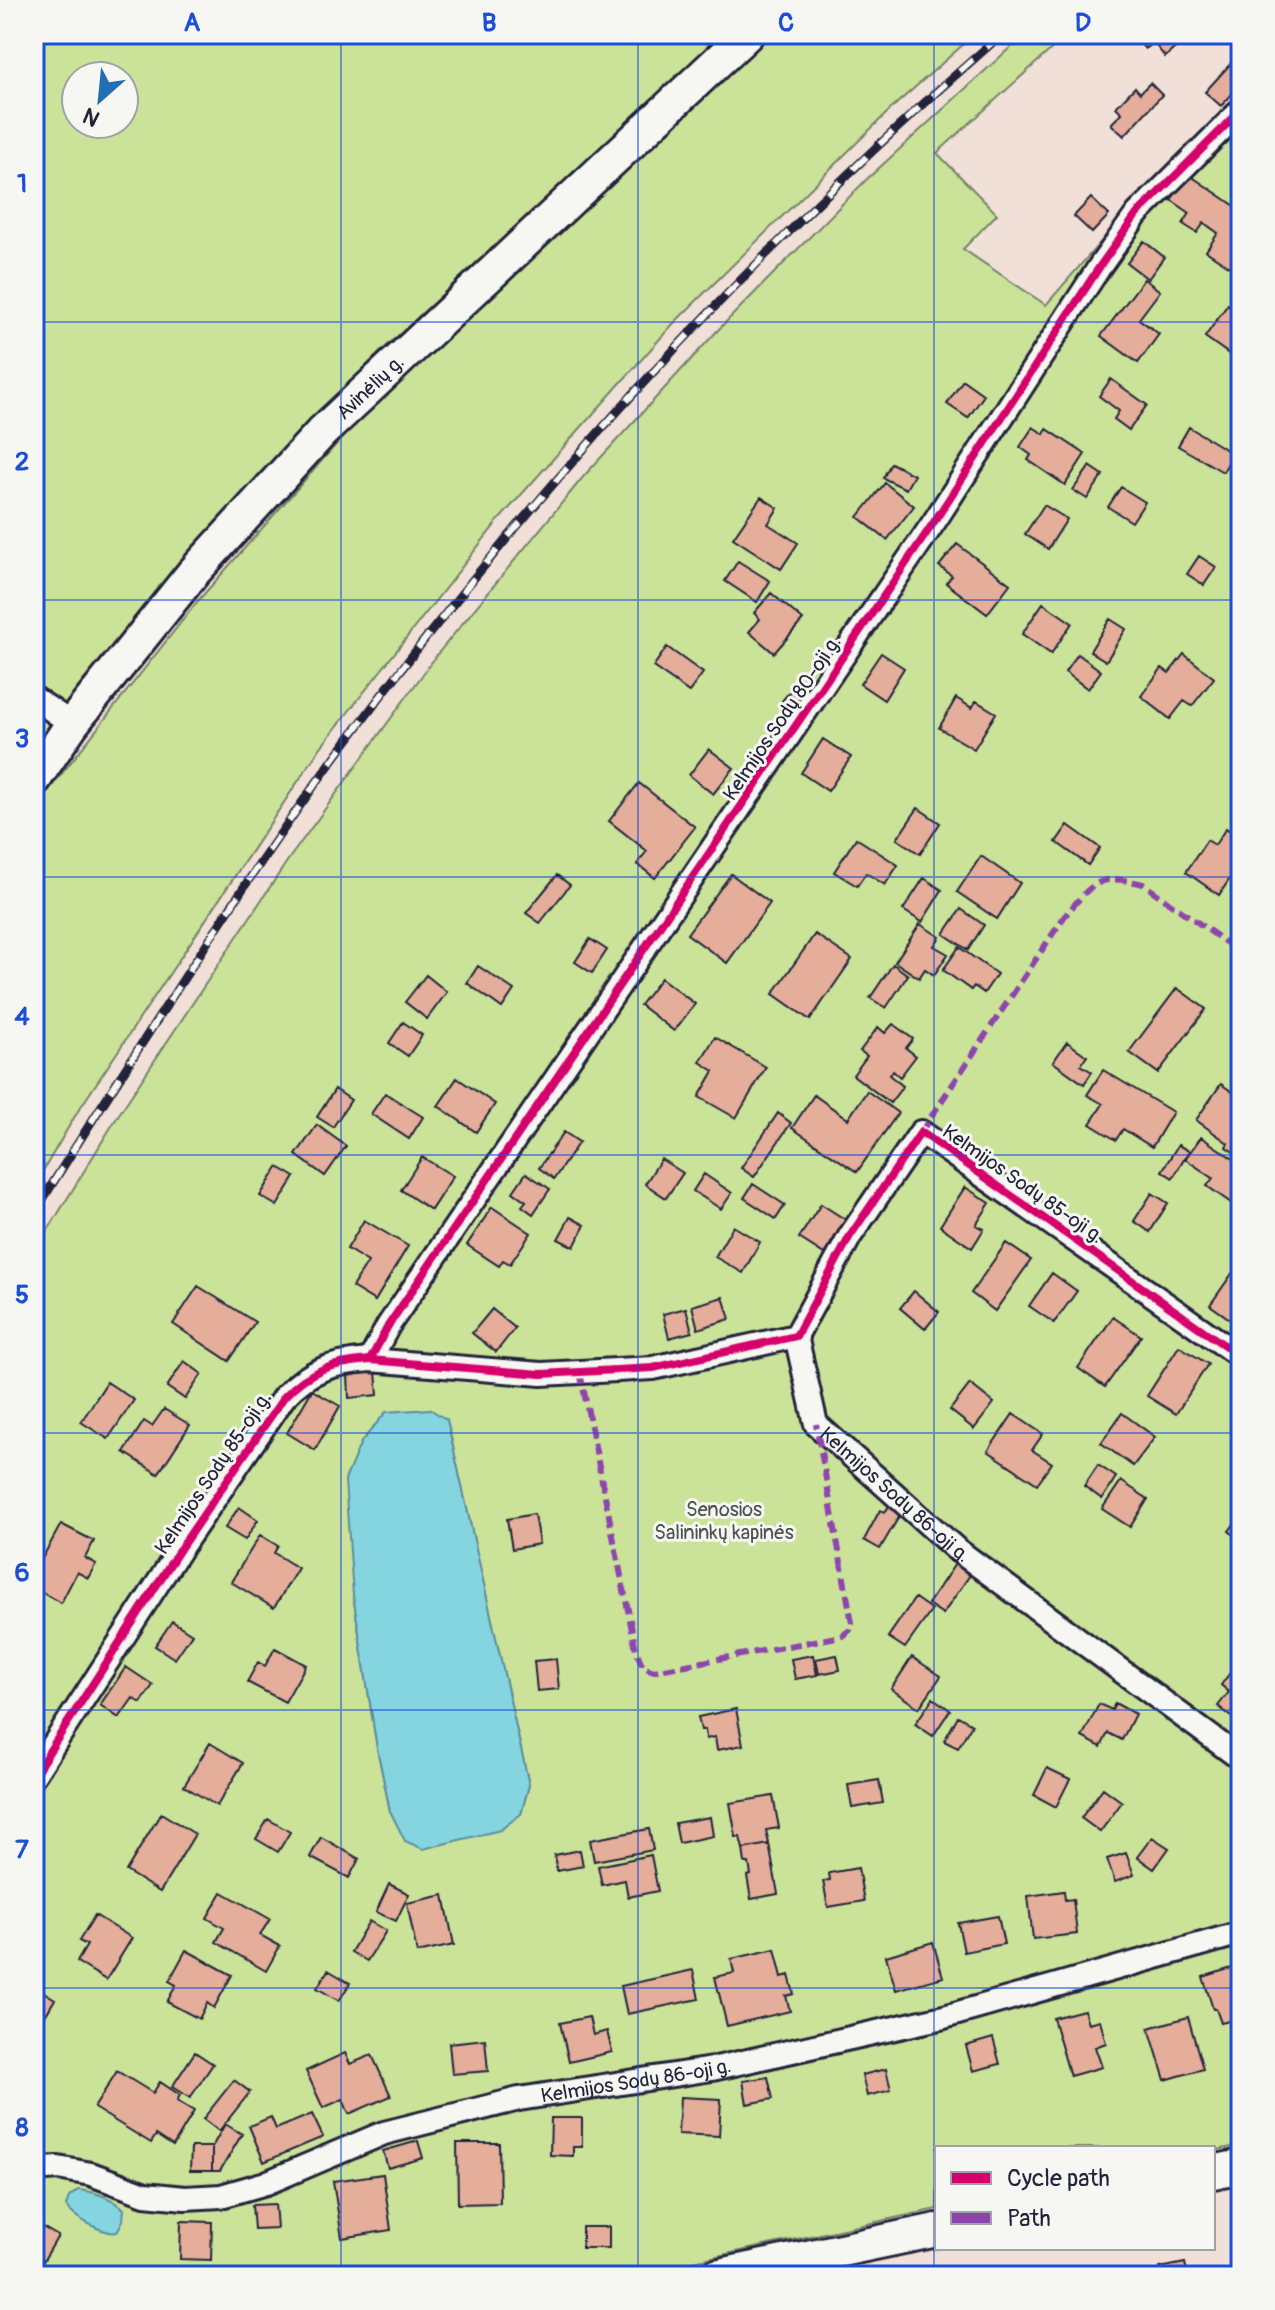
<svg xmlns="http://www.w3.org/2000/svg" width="1275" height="2310" viewBox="0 0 1275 2310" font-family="Pangolin,sans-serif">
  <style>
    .green { fill: #cae399; stroke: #76826a; stroke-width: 2; fill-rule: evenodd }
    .water { fill: #85d5e1; stroke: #5d8d9f; stroke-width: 2 }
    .building { fill: #e4ae9a; stroke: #22223b; stroke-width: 2 }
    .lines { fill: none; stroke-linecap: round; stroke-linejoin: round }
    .minor-casing { stroke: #22223b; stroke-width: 28 }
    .secondary-casing { stroke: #22223b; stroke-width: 38 }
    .minor { stroke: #f6f6f2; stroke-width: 22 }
    .secondary { stroke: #f6f6f2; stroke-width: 32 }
    .rail-casing { stroke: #22223b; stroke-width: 9 }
    .rail { stroke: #f6f6f2; stroke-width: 6; stroke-dasharray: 18; stroke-linecap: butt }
    .quiet { stroke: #8e44ad; stroke-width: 6; stroke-dasharray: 12 6; stroke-linecap: butt }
    .cycleway-casing { stroke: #f6f6f2; stroke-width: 13 }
    .cycleway { stroke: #d6006c; stroke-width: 8 }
    .grid { fill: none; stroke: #1d4ed8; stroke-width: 2; stroke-opacity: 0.55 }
    .labels { text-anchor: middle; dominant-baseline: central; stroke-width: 6; stroke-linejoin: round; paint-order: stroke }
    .street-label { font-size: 20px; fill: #22223b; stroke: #f6f6f2 }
    .park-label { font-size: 20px; fill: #4c5252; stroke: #f6f6f2 }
    .neatline { fill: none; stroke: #1d4ed8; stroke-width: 3 }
    .grid-label { font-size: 26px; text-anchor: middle; font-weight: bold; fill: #1d4ed8 }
  </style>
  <rect width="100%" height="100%" fill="#f1e0d8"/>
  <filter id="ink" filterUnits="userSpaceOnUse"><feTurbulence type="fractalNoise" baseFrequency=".0125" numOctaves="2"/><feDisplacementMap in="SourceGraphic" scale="16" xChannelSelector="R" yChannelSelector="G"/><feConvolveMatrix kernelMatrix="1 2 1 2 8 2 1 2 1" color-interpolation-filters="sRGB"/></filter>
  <g filter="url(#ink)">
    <path class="green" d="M34,34H699L713,44L376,356L284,451L186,562L50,724L34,746ZM76,76H124V124H76Z
      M771,34H975L894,106L673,324L498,521L321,747L78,1111L34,1186V809L197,602L348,431Z
      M1025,34H1068L937,153L997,214L963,249L1046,305L1149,186L1241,98V2145L1213,2151V2148H937V2209L624,2276H34V1253L119,1114L288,860L439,652L584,476L718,330L866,180ZM447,1420L529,1785L521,1814L390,1811L377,1748L353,1595Z"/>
    <path class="water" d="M430,1409L447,1420L529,1785L521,1814L500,1830L423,1849L405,1841L390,1811L377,1748L353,1595L345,1480L361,1442L386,1412Z
      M78,2190C93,2191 113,2198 124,2209L123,2220L117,2232C105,2235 72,2217 66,2206L69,2197Z"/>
    <path class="building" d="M1132,34H1190V35L1165,57L1153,42L1145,49Z
      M1241,52V84L1221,106L1205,92Z
      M1150,83L1162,95L1124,136L1111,124L1122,113L1116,107L1135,87L1140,93Z
      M1188,174L1241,210V270L1239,273L1206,251L1218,233L1204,223L1197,233L1183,224L1190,213L1171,200Z
      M1091,198L1109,215L1092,233L1074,216Z
      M1144,241L1164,257L1148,279L1127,263Z
      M1144,279L1160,291L1139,319L1159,334L1138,363L1101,336Z
      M1228,304L1241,313V352L1236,359L1205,337Z
      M1111,379L1147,405L1129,430L1114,419L1119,411L1099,396Z
      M963,380L984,395L968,418L947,404Z
      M1033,427L1044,434L1047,429L1085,454L1065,485L1028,460L1031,455L1020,447Z
      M1189,427L1233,454L1223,472L1178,446Z
      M891,463L914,475L906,489L883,478Z
      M1090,466L1103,475L1087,499L1073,490Z
      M885,483L914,506L887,540L858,517Z
      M1121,487L1145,502L1132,522L1108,507Z
      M761,497L778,508L768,524L798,543L781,569L733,538Z
      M1044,505L1067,519L1048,549L1025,534Z
      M957,544L1010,584L987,614L946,583L952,576L939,566Z
      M1199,556L1216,567L1204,585L1187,574Z
      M738,561L770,581L757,602L725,581Z
      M771,593L803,620L774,653L749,632L760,619L754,613Z
      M1043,603L1072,623L1051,654L1022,634Z
      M1110,619L1126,629L1106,661L1090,651Z
      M667,647L703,673L689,692L653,667Z
      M881,653L904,668L884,700L860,684Z
      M1078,654L1101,671L1088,689L1065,672Z
      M1184,654L1214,678L1192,706L1184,701L1170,719L1141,696L1162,668L1169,673Z
      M797,683L807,692L792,710L782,701Z
      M956,698L972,708L976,701L996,713L974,749L939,728Z
      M823,739L851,757L828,791L801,773Z
      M709,749L734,768L713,794L689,775Z
      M639,783L695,827L655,878L637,864L647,851L609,821Z
      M918,808L940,823L920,854L897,839Z
      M1068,825L1100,848L1088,865L1056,842Z
      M1226,828L1241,839V879L1233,874L1219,895L1186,872L1207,840L1215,845Z
      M856,838L898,865L885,885L866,873L857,886L834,872Z
      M981,856L1020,883L997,919L957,892Z
      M731,874L770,903L727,963L687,934Z
      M557,875L570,885L540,923L526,913Z
      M924,878L942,890L922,922L903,910Z
      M961,909L984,925L968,950L944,934Z
      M920,924L940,937L934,946L948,954L934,975L925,969L919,978L895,962Z
      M815,934L852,959L810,1020L773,994Z
      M590,939L607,950L592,973L575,962Z
      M959,947L997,974L984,993L974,986L971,990L943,970Z
      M893,964L908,975L886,1008L870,998Z
      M478,966L514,990L502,1008L467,983Z
      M426,975L447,992L427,1019L405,1002Z
      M661,978L695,1004L674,1031L640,1005Z
      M1177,988L1206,1009L1158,1073L1129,1052Z
      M403,1022L422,1035L408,1056L389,1043Z
      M893,1024L913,1039L906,1048L916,1056L900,1077L893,1071L889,1075L903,1086L890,1103L853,1075L867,1056L860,1051L878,1027L885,1033Z
      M715,1037L766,1067L736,1118L699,1097L714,1071L700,1062Z
      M1067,1042L1087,1056L1081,1065L1092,1072L1084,1084L1053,1062Z
      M1103,1070L1173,1112L1152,1147L1123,1129L1116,1140L1090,1124L1103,1104L1087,1095Z
      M457,1078L495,1104L476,1132L438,1106Z
      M1221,1084L1241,1098L1239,1130L1241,1131V1157L1226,1147L1228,1143L1196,1120Z
      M335,1089L351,1100L333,1127L317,1117Z
      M867,1091L898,1113L857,1172L792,1128L814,1095L848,1119Z
      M385,1093L423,1117L409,1139L371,1114Z
      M778,1113L791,1123L754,1177L741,1168Z
      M317,1125L346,1146L325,1176L296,1155Z
      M564,1132L579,1142L554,1179L539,1168Z
      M1201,1137L1241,1164V1210L1207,1186L1213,1178L1185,1159Z
      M1178,1145L1189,1151L1173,1178L1162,1171Z
      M422,1157L453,1176L431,1210L401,1190Z
      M661,1159L683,1173L666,1198L645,1184Z
      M278,1167L295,1177L277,1206L260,1196Z
      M526,1173L550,1189L533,1214L522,1206L526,1201L513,1192Z
      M704,1174L732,1193L721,1209L693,1191Z
      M753,1184L785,1205L776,1219L744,1198Z
      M965,1187L990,1203L976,1225L984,1229L972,1248L940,1226Z
      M1152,1193L1168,1203L1150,1232L1134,1221Z
      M821,1204L846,1220L824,1254L799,1238Z
      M492,1207L531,1233L510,1264L503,1260L499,1266L467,1245Z
      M570,1217L585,1225L574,1247L558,1239Z
      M364,1220L408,1246L375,1301L352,1287L368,1262L347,1249Z
      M733,1226L760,1242L743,1273L715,1257Z
      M1006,1243L1031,1260L995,1311L971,1293Z
      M1236,1268L1241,1272V1327L1210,1305Z
      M1052,1273L1077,1291L1054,1323L1029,1306Z
      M198,1286L255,1322L229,1361L173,1324Z
      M914,1291L939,1312L925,1329L900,1308Z
      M723,1297L730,1319L698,1329L692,1306Z
      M686,1308L692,1332L669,1338L663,1314Z
      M492,1309L515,1328L496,1352L472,1333Z
      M1113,1317L1141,1336L1105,1387L1078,1368Z
      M1179,1346L1208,1364L1176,1414L1147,1396Z
      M184,1361L202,1374L185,1399L167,1387Z
      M376,1372L378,1395L349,1398L348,1374Z
      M107,1382L134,1400L108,1439L81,1422Z
      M970,1384L994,1403L974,1429L950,1410Z
      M312,1390L340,1406L315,1450L287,1433Z
      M164,1409L190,1425L158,1474L124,1452L144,1421L152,1426Z
      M1122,1413L1155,1437L1133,1466L1101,1443Z
      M1013,1414L1043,1434L1032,1450L1052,1463L1037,1484L988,1451Z
      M1098,1465L1116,1477L1102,1499L1084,1486Z
      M1121,1481L1148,1499L1130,1527L1102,1509Z
      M889,1506L901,1513L880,1549L864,1540L880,1510L885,1512Z
      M239,1507L258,1520L245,1540L225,1528Z
      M534,1514L539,1544L512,1549L507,1519Z
      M1241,1515V1540L1229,1531Z
      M61,1524L94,1541L85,1558L96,1564L88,1578L77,1572L61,1603L34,1588V1573Z
      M260,1535L278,1546L274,1553L298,1568L274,1608L231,1582Z
      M957,1561L972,1572L943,1614L928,1604Z
      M915,1598L932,1610L905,1648L888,1637Z
      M172,1621L192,1634L175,1659L155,1646Z
      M275,1648L306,1665L285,1702L247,1682L258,1662L265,1666Z
      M813,1655L817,1675L795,1679L791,1659Z
      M837,1655L840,1670L819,1674L816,1659Z
      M912,1657L941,1676L919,1708L891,1689Z
      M1241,1658V1724L1218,1706L1229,1692L1221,1685Z
      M556,1659L559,1689L537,1691L534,1661Z
      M126,1667L153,1685L141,1703L133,1698L119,1718L100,1705Z
      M933,1698L950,1710L933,1736L915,1724Z
      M1115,1703L1135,1714L1122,1740L1108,1733L1101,1747L1082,1737L1099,1704L1112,1710Z
      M736,1709L743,1745L717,1750L715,1737L706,1739L705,1730H701L698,1717Z
      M958,1716L972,1724L958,1748L944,1741Z
      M210,1743L243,1763L217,1806L184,1786Z
      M1047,1768L1070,1779L1056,1807L1034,1795Z
      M879,1780L883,1803L852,1808L848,1785Z
      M1103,1788L1122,1802L1100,1832L1081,1818Z
      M773,1796L779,1828L766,1830L769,1844L743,1849L740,1837H736L730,1803Z
      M161,1813L195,1834L160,1892L126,1871Z
      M710,1817L713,1836L679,1843L675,1823Z
      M268,1819L290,1832L278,1852L256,1839Z
      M649,1829L653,1850L594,1861L590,1840Z
      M321,1837L359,1859L349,1878L310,1857Z
      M1152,1837L1169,1848L1154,1869L1137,1857Z
      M769,1844L778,1894L751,1899L747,1876L751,1875L749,1863H745L743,1849Z
      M580,1850L583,1866L557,1871L554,1855Z
      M1126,1853L1134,1875L1115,1882L1107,1859Z
      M651,1855L658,1891L628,1897L625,1880L602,1885L598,1866Z
      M858,1868L864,1901L828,1907L823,1881L830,1880L829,1873Z
      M389,1884L409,1894L396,1921L376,1912Z
      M1064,1891L1065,1900L1073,1899L1077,1934L1033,1939L1028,1896Z
      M222,1892L270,1919L260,1935L280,1946L266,1971L216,1942L224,1928L207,1918Z
      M444,1895L454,1945L417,1953L407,1903Z
      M95,1915L132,1938L106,1980L77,1962L87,1945L79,1941Z
      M998,1916L1004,1944L964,1952L958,1923Z
      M369,1921L386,1931L367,1961L351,1952Z
      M933,1942L943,1977L896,1990L886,1956Z
      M775,1949L782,1977L789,1975L794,1994L786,1996L790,2011L727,2026L715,1977L734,1973L731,1959Z
      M186,1950L232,1975L214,2008L207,2003L199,2019L167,2002L176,1985L169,1981Z
      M1241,1965V2004L1237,2005L1241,2018L1221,2023L1216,2009H1213L1203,1977Z
      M328,1970L350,1983L339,2001L317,1988Z
      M693,1970L699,1999L627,2014L621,1986Z
      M34,1986L55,1999L34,2035Z
      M1084,2010L1088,2023L1100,2020L1106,2043L1095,2047L1102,2067L1070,2076L1053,2018Z
      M589,2017L593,2035L607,2031L612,2052L569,2062L560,2023Z
      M1188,2017L1203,2069L1165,2080L1149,2028Z
      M993,2038L1000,2064L973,2071L966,2046Z
      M485,2039L488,2071L452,2074L449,2043Z
      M195,2052L213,2064L190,2098L172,2087Z
      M345,2053L350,2064L372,2055L391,2096L349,2114L343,2099L323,2108L306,2071Z
      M886,2069L891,2090L867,2096L862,2075Z
      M117,2071L153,2093L160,2082L180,2095L177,2101L194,2111L173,2146L156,2135L151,2143L94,2108Z
      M768,2077L773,2099L747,2104L743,2081Z
      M234,2080L250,2092L219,2131L203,2119Z
      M680,2097L721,2099L719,2136L678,2134Z
      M312,2114L323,2137L264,2162L249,2126L271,2117L276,2129Z
      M551,2118H582V2147H573V2156L550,2155Z
      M225,2124L242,2134L220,2171H212V2147Z
      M418,2141L423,2158L388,2168L383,2151Z
      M457,2143H499L500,2203L458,2204Z
      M191,2147H212V2171H190Z
      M383,2174L391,2230L342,2238L333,2181Z
      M275,2204L277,2228L254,2229L252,2205Z
      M181,2221L212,2222L211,2260L180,2259Z
      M34,2222L58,2236L38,2270L34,2267Z
      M582,2227H609V2248H582Z
      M1185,2263L1188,2276H1162L1160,2268Z
      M459,2267L460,2276H433L432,2269Z
      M172,2268L191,2273V2276H170Z"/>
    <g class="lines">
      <g class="minor-casing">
        <g id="minor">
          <path d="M34,698L72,724"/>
          <path id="s1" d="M796,1336L816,1424L956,1549L1241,1759"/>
          <path d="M370,1360L388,1326L934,522L1100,266L1137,214L1241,110"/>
          <path d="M34,1775L180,1549L284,1397C310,1369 333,1363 370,1360L541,1374L580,1372L653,1368L796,1336L850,1236L921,1132L1241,1357"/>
          <path id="s2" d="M34,2170L58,2168L91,2174L145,2194L185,2198L221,2196L266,2183L384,2133L519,2099L712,2069L944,2017L1241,1933"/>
        </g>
      </g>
      <g class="secondary-casing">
        <g id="secondary">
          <path id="s3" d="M34,780L72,724L193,573L322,432L747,34"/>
          <path d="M1213,2172L1241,2166"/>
          <path d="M716,2276L937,2230"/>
        </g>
      </g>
      <use href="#minor" class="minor"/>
      <use href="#secondary" class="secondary"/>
      <g class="rail-casing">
        <path id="rail" d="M34,1214C67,1159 102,1105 137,1051C201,952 265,852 335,757C529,494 755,248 1002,34"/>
      </g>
      <use href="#rail" class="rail"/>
      <path class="quiet" d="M921,1132L1064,917C1092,884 1097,872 1143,884L1241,953
        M580,1372L636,1650L643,1667L654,1671L842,1636L850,1630L852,1623L816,1424"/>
      <g class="cycleway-casing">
        <path id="cycleway" d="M370,1360L388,1326L934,522L1100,266L1137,214L1241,110
          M34,1775L180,1549L284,1397C310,1369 333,1363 370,1360L541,1374L580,1372L653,1368L796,1336L850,1236L921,1132L1241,1357"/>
      </g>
      <use href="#cycleway" class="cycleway"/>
    </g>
  </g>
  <path class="grid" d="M341,34V2276M638,34V2276M934,34V2276M34,322H1241M34,600H1241M34,877H1241M34,1155H1241M34,1433H1241M34,1710H1241M34,1988H1241"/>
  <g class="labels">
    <g class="street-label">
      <text stroke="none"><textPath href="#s3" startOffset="518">Avinėlių g.</textPath></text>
      <text transform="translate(782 718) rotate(-56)">Kelmijos Sodų 80-oji g.</text>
      <text transform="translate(1023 1184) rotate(35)">Kelmijos Sodų 85-oji g.</text>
      <text transform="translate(213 1473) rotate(-56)">Kelmijos Sodų 85-oji g.</text>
      <text stroke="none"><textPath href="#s1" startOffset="196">Kelmijos Sodų 86-oji g.</textPath></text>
      <text stroke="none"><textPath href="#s2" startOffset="624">Kelmijos Sodų 86-oji g.</textPath></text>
    </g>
    <g class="park-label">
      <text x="724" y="1509">Senosios<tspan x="724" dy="23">Salininkų kapinės</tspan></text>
    </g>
  </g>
  <rect width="1275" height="2310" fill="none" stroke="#f6f6f2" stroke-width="88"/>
  <rect x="935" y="2146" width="280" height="104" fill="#f6f6f2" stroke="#a1a1a9" stroke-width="2"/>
  <rect x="951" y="2172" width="40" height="12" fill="#d6006c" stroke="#a1a1a9" stroke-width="2"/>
  <text x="1007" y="2186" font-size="24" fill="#22223b">Cycle path</text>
  <rect x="951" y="2212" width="40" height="12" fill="#8e44ad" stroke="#a1a1a9" stroke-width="2"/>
  <text x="1007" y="2226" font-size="24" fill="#22223b">Path</text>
  <g transform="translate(100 100) rotate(207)"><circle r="38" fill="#f6f6f2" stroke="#a1a1a9" stroke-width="2"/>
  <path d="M0-6L14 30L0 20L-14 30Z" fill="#1f6fb2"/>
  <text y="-12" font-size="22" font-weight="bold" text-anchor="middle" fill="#22223b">N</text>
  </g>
  <rect x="44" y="44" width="1187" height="2222" class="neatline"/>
  <g class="grid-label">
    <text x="192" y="31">A</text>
    <text x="489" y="31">B</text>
    <text x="786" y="31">C</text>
    <text x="1083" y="31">D</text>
    <text x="22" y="192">1</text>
    <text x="22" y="470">2</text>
    <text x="22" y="747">3</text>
    <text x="22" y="1025">4</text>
    <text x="22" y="1303">5</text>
    <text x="22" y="1581">6</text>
    <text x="22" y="1858">7</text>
    <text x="22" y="2136">8</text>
  </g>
</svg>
